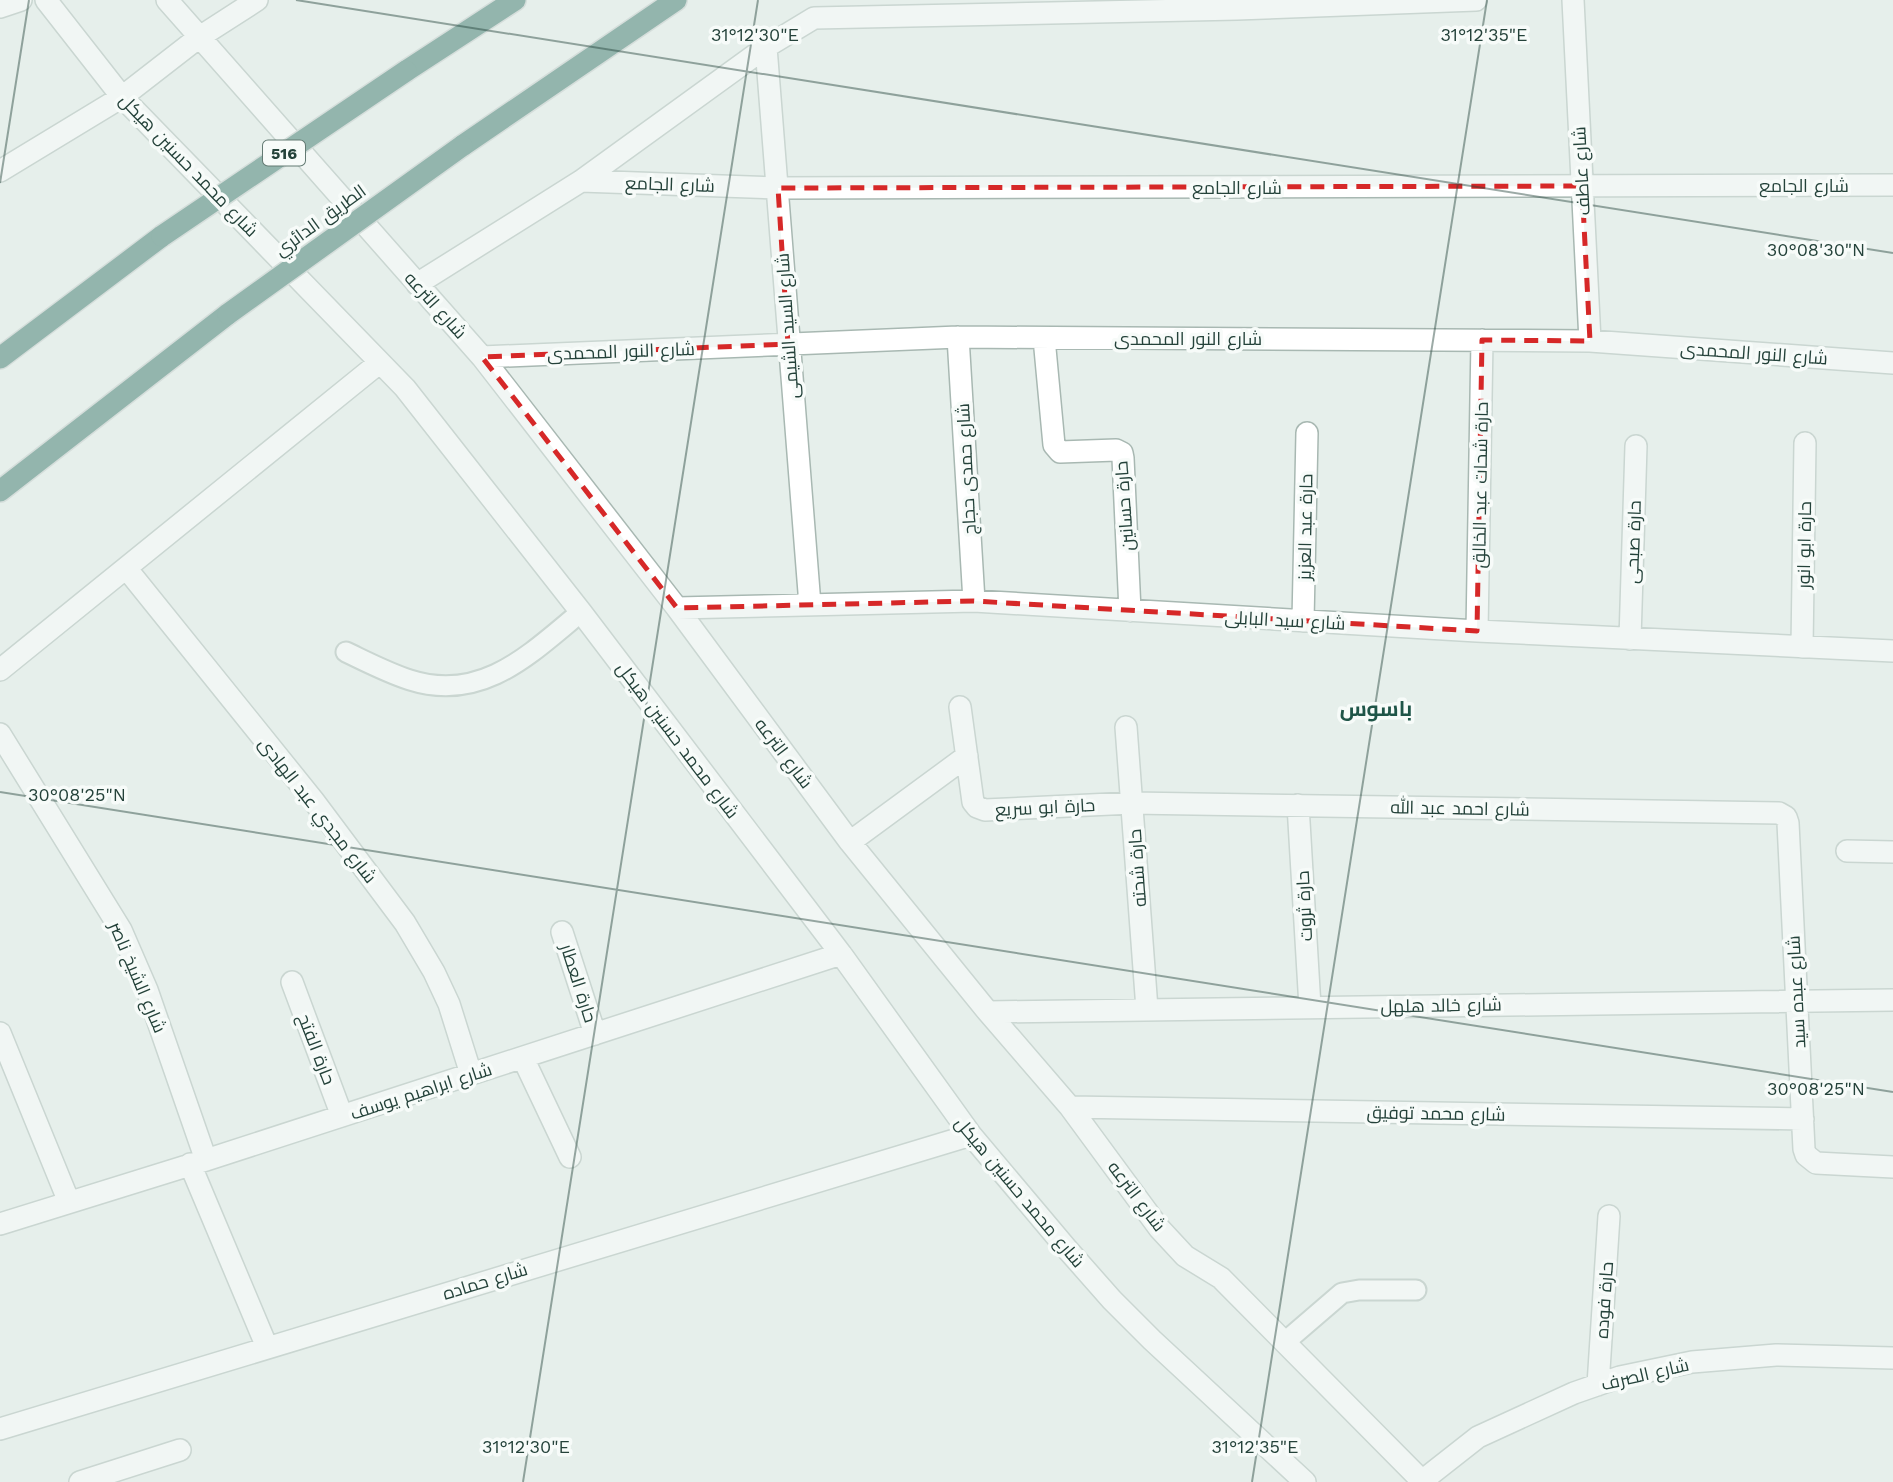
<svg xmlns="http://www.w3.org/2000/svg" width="1893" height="1482" viewBox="0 0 1893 1482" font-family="'Work Sans',Cairo,sans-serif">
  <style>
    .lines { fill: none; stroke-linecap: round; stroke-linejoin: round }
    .lane-casing { stroke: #a8b8b2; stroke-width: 23 }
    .street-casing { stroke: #a8b8b2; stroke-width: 24 }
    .highway-casing { stroke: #c2cac8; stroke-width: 24 }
    .lane { stroke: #fff; stroke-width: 19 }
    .street { stroke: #fff; stroke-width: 21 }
    .highway { stroke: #2f6f62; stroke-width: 21 }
    .highway-bridge-casing { stroke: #c2cac8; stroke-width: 24; stroke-linecap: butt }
    .highway-bridge { stroke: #2f6f62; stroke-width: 21 }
    .marked { fill: none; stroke: #d62828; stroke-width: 5; stroke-dasharray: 14 9; stroke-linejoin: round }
    .ticks { fill: none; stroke: #24423a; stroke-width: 2; stroke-opacity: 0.45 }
    .labels { text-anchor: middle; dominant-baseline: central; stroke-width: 7; stroke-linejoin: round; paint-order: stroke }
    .shield { fill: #f7fbf9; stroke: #637a73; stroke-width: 2 }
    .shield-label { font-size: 16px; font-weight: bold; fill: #24423a }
    .street-label { font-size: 18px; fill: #24423a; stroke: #f7fbf9 }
    .quarter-label { font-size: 21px; font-weight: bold; fill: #1f5548; stroke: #f7fbf9 }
    .ticks-label { font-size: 18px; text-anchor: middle; fill: #24423a; stroke: #f7fbf9; stroke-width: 7; stroke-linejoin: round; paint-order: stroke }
  </style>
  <rect width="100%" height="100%" fill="#e6efeb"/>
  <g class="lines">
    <g class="lane-casing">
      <path id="lane" d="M346,652C367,662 388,673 410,680C482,703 530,654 581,612
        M1285,1342L1342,1293L1359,1290H1416"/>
    </g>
    <g class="street-casing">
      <path id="street" d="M46,0L122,97L405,388L581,612L841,954L971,1135L1067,1249L1112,1300L1152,1340L1305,1482
        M167,0L482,357L677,608L850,842L988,1012L1070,1107L1159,1228L1185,1256L1221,1278L1423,1482
        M1573,0L1590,341
        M0,7L21,0
        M766,47L810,605
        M0,171L122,97L198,38L257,0
        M581,181L778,188L1893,185
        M417,284L581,181L766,47L814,18L1237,9L1476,0
        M958,337L974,601
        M1044,338L1054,445L1060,452L1116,450L1122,453L1123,458L1130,611
        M482,357L958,337L1590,341L1893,363
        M126,568L313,800L405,923L434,972L449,1004L471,1074
        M677,608L974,601L1477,631L1893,651
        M1303,621L1307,433
        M1477,631L1482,340
        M1630,639L1636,446
        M1802,647L1805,443
        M0,670L379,363
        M960,707L973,802L977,807L985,810L1132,803L1779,813L1786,817L1788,823L1804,1149L1806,1155L1816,1163L1893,1167
        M1126,727L1147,1009
        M0,734L121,930L147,990L206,1160
        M1298,805L1310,1007
        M850,842L967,756
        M1847,851L1893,852
        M562,932L595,1034
        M292,982L342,1116
        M988,1012L1893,1000
        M0,1033L69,1202
        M523,1058L570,1157
        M1070,1107L1803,1119
        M190,1164L267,1347
        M0,1224L206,1160L841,954
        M1598,1385L1609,1216
        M0,1429L971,1135
        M1422,1481L1478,1437L1574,1393L1620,1377L1692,1362L1776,1355L1893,1358
        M80,1482L180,1450"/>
    </g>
    <g class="highway-casing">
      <path id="highway" d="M406,71L515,0
        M462,146L676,0
        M0,358L162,236
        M0,491L228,314"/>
    </g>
    <use href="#lane" class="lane"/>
    <use href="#street" class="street"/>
    <use href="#highway" class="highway"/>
    <g class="highway-bridge-casing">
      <path id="highway-bridge" d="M162,236L406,71
        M228,314L462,146"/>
    </g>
    <use href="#highway-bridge" class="highway-bridge"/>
  </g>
  <path d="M0 0H1893V1482H0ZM1582,186L1590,341L1482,340L1477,631L974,601L677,608L482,357L788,344L778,188Z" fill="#e6efeb" fill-opacity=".55" fill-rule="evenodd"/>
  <path class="marked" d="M1582,186L1590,341L1482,340L1477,631L974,601L677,608L482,357L788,344L778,188Z"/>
  <path class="ticks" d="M296,0L1893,253M0,183L29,0M0,792L1893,1092M523,1482L758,0M1252,1482L1487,0"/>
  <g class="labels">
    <rect class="shield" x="263" y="140.5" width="42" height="25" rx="5"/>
    <g class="shield-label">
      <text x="284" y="153">516</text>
    </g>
    <g class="street-label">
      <text transform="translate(189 165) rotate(46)">شارع محمد حسنين هيكل</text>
      <text transform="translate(1581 171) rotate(-93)">شارع عاطف</text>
      <text transform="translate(670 184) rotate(2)">شارع الجامع</text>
      <text x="1804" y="185">شارع الجامع</text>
      <text x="1237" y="187">شارع الجامع</text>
      <text transform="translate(320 220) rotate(-36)">الطريق الدائري</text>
      <text transform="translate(436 305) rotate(48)">شارع الترعه</text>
      <text transform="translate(787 326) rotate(-94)">شارع السيد الشيمى</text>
      <text x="1188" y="338">شارع النور المحمدى</text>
      <text transform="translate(621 351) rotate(-2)">شارع النور المحمدى</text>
      <text transform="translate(1754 353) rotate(4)">شارع النور المحمدى</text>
      <text transform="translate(966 469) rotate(-93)">شارع حمدى حجاج</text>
      <text transform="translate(1480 485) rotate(-89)">حارة شحات عبد الخالق</text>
      <text transform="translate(1124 506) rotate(-94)">حارة حسانين</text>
      <text transform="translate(1305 527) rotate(-89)">حارة عبد العزيز</text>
      <text transform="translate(1633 542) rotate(-88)">حارة صبحى</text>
      <text transform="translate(1804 545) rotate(-89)">حارة ابو انور</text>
      <text transform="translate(1285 620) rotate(3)">شارع سيد البابلى</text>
      <text transform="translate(678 740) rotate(53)">شارع محمد حسنين هيكل</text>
      <text transform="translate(784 753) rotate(53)">شارع الترعه</text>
      <text transform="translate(1045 807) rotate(-3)">حارة ابو سريع</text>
      <text transform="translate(1460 808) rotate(1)">شارع احمد عبد الله</text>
      <text transform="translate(318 810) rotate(52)">شارع مجدي عبد الهادى</text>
      <text transform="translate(1137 868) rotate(-94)">حارة شحته</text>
      <text transform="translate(1304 906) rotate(-93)">حارة ثروت</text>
      <text transform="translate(138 977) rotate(67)">شارع الشيخ ناصر</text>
      <text transform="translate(579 983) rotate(72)">حارة العطار</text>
      <text transform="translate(1796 992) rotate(-93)">شارع عبده سيد</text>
      <text transform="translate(1441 1005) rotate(-1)">شارع خالد هلهل</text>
      <text transform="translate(317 1049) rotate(69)">حارة الفتح</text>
      <text transform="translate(421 1091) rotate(-18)">شارع ابراهيم يوسف</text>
      <text transform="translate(1436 1113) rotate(1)">شارع محمد توفيق</text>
      <text transform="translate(1020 1192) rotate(50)">شارع محمد حسنين هيكل</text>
      <text transform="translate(1137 1196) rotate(53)">شارع الترعه</text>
      <text transform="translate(485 1281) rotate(-17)">شارع حماده</text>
      <text transform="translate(1604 1300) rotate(-86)">حارة فوده</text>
      <text transform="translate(1645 1374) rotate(-13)">شارع الصرف</text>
    </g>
    <g class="quarter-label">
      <text x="1376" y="708">باسوس</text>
    </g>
  </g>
  <g class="ticks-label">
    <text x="755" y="41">31°12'30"E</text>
    <text x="1484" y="41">31°12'35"E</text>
    <text x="1816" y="256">30°08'30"N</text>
    <text x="77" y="801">30°08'25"N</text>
    <text x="1816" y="1095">30°08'25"N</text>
    <text x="526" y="1453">31°12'30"E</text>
    <text x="1255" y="1453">31°12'35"E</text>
  </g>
</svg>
